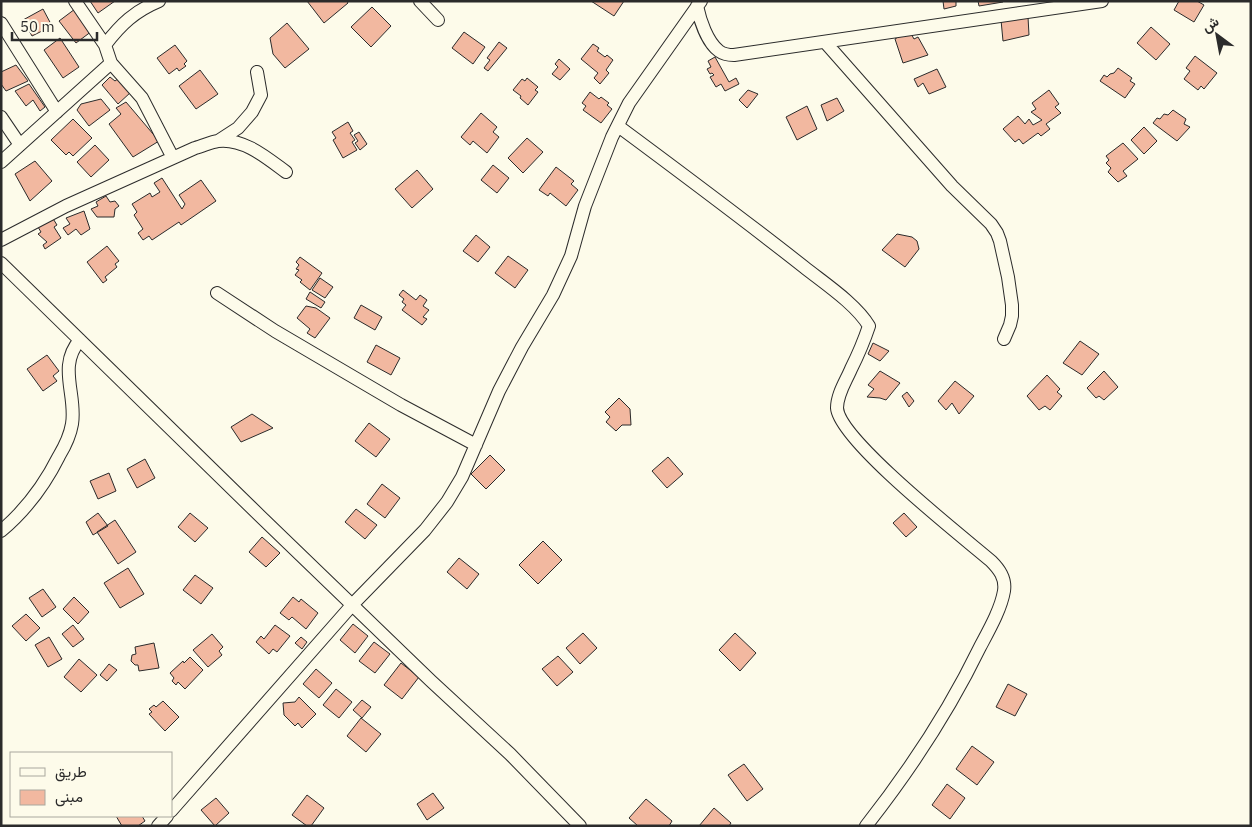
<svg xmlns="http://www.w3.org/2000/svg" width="1252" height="827" viewBox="0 0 1252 827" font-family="'IBM Plex Sans',Vazirmatn,sans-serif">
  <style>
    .building { fill: #f2b8a0; stroke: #2b2b2b }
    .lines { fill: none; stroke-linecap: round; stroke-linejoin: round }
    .minor-casing { stroke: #2b2b2b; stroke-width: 14 }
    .minor { stroke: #fdfbea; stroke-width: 12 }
  </style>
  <rect width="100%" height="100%" fill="#fdfbea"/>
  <path class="building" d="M90,1H115L98,13Z
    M307,1H347L348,3L324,23Z
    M591,1H624L614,16Z
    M943,1H956V6L944,9Z
    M978,1H1003V2L979,6Z
    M1179,1H1197L1204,5L1194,22L1174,10Z
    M372,7L391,26L371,47L351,27Z
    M43,9L52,26L32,36L23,20Z
    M75,9L92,31L76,43L59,21Z
    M1028,17L1029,35L1003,41L1001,20Z
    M287,23L309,49L285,68L273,54L270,38Z
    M1151,27L1170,44L1156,60L1137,43Z
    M909,30L914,39L918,37L928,55L903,63L895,39Z
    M464,32L485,47L473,64L452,48Z
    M60,38L79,67L63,78L44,50Z
    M499,42L507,48L488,71L484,68L490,60L487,58Z
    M593,44L599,48L597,51L605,57L607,55L613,60L606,70L609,73L600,84L594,78L598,73L581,59Z
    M175,45L187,61L184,64L186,66L179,71L177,68L169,74L157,58Z
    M1195,56L1217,73L1204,89L1201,86L1198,90L1184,79L1190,71L1186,68Z
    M715,57L729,82L736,78L739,84L725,91L721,84L716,87L710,77L714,75L712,73L710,74L707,69L711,67L708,61Z
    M559,59L570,69L560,80L552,74L558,67L555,64Z
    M16,65L28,81L6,91L1,84V72Z
    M1118,68L1132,78L1130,81L1135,84L1125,98L1100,81L1104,75L1107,77L1110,74L1114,73Z
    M937,69L946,87L929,94L923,83L918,87L914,79Z
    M200,70L218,94L196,109L179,86Z
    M110,77L115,81L119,78L131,92L118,104L102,85Z
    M527,78L538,87L535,90L538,92L528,105L520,98L521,96L513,90L522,79L525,81Z
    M29,84L45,107L40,111L33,100L26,106L15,91Z
    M748,90L758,94L747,108L739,100Z
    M1049,90L1059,104L1055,107L1061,113L1046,124L1050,129L1041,136L1038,133L1023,144L1019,139L1015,142L1003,129L1018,116L1025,124L1029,119L1033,125L1042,120L1031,112L1036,109L1032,103Z
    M590,92L599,99L601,97L609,103L607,105L612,109L601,123L583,110L586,106L582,103Z
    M837,98L844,111L827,121L821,105Z
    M101,99L110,110L89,126L77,110L81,104Z
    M126,102L159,141L133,157L109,124L121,114L116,108Z
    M807,106L817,129L797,140L786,117Z
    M1173,110L1186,119L1184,124L1190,127L1177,141L1153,123L1157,118L1160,119L1164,114L1168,115Z
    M481,113L497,127L493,132L499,137L487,153L473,141L470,145L461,137Z
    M73,119L92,138L73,156L69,152L66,155L51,140Z
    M348,122L353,131L350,133L355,140L352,142L357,150L343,158L333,140L336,138L332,132Z
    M1144,127L1157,141L1144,154L1131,140Z
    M359,132L367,144L360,150L355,143L358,141L354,135Z
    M527,138L543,152L523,173L508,158Z
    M1123,143L1138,159L1123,171L1127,176L1118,182L1108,172L1111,168L1106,163L1109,160L1106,156Z
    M95,145L109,160L91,177L77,162Z
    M35,161L52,181L30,201L15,174Z
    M493,165L509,178L497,193L481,180Z
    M556,167L574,181L571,184L578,190L566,206L550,193L548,196L539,190Z
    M417,170L433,189L412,208L395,189Z
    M162,178L182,209L185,204L179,195L201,180L216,201L181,225L179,222L152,240L149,236L143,240L138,233L143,229L134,215L137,212L132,204L150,193L152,197L160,192L154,183Z
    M106,196L110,202L115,201L119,206L115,209L114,217H97L91,209L98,206L96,202Z
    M84,211L90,229L81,235L76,229L68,235L63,228L70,224L66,218Z
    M52,217L57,225L54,227L61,238L45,249L43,245L47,242L38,234L41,232L38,227Z
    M897,234L912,237L917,241L919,249L905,267L882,250Z
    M476,235L490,247L478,262L463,251Z
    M107,246L119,261L115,264L117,267L105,277L107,280L103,283L87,262Z
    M508,256L528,270L515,288L495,273Z
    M300,257L322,273L310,290L300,282L302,280L295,275L299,270L296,269L299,265L296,262Z
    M320,278L333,287L325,298L312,290Z
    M403,290L416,300L420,295L427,300L423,306L429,310L423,317L427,319L422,325L402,310L406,305L402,302L404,299L399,295Z
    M310,292L325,302L321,308L306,299Z
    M361,305L382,317L375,330L354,318Z
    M306,306L316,308L330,318L315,338L307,333L310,329L297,318Z
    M1080,341L1099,354L1082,375L1063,363Z
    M873,343L889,351L880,361L868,354Z
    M376,345L400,358L391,375L367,362Z
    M47,355L59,371L53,376L57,381L43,391L27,369Z
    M880,371L900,383L886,400L880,398L867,397L874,389L868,385Z
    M1104,371L1118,387L1104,400L1099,396L1096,398L1087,388Z
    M1047,375L1060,389L1057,392L1062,396L1050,410L1045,406L1039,410L1027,396Z
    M955,381L974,396L959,414L952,403L946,410L938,401Z
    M907,392L914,401L909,407L902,396Z
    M619,398L630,409L631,425H622L616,431L606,422L610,417L605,412Z
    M252,414L273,428L241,442L231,427Z
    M369,423L390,439L376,457L355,441Z
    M490,455L505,470L486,489L471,474Z
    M668,457L683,474L667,488L652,471Z
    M145,459L155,478L137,488L127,469Z
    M109,473L116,491L98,499L90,481Z
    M382,484L400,498L385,518L367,504Z
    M356,509L377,525L365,539L345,522Z
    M98,513L108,526L93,535L86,522Z
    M190,513L208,528L195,542L178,527Z
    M904,513L917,527L906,537L893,523Z
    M115,520L136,552L118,564L97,532Z
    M262,537L280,553L266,567L249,552Z
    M543,541L562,560L538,584L519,565Z
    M459,558L479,574L467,589L447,572Z
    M128,568L144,594L120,608L104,583Z
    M195,575L213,588L201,604L183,590Z
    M43,589L56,607L42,617L29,598Z
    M74,597L89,612L78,624L63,609Z
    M293,597L299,602L301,599L318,613L306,629L292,617L289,620L280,613Z
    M26,614L40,628L26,641L12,626Z
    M353,624L368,636L355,653L340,640Z
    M73,625L84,639L73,647L62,634Z
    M275,625L290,636L277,652L273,649L269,654L256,642L261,636L264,639Z
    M583,633L597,648L580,664L566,648Z
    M735,633L756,653L740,671L719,650Z
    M212,634L223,647L219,651L222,655L208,667L193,650Z
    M49,637L62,659L48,667L35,645Z
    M301,637L307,642L302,649L295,643Z
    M374,642L390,654L375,673L359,661Z
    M154,643L159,668L139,671L138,665H135L131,661L132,655L136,654L135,647Z
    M558,656L573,672L557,686L542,669Z
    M190,657L203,670L185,689L178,682L176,685L172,681L174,678L170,673L183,661L184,663Z
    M79,659L97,675L81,692L64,677Z
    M401,663L419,677L402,699L384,685Z
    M109,664L117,670L107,681L100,675Z
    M316,669L332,683L319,698L303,684Z
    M1008,684L1027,694L1015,716L996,707Z
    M336,689L352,702L339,718L323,705Z
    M299,697L316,714L302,728L298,723L295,726L284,715L283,703L295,702Z
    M362,700L371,707L362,718L353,710Z
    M163,701L179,717L165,731L149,714L152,712L149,709L154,705L156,707Z
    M361,718L381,734L366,752L347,736Z
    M972,746L994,762L977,785L956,769Z
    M744,764L763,789L747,801L728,775Z
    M947,784L965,798L950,819L932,805Z
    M433,793L444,808L427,820L417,804Z
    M307,795L324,808L311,826H307L292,815Z
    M216,798L229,813L215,826L201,810Z
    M646,799L672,821L669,826H638L629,818Z
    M714,808L731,823L729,826H699Z
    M116,816H142L145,821L138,826H122Z"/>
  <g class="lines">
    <g class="minor-casing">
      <path id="minor" d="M75,1L105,45
        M159,1C135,11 121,24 105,45L111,63L142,98L173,158
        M420,1L438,20
        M697,6C700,20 707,42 719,51C723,54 729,55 734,55L1102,1
        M1,23L57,112
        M825,42L952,186L991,224L997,233L1000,241L1008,277L1012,305V316L1010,325L1004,339
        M1,117L20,145
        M618,126C680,172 743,219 804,267C824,283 856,304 869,326C864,341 858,355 851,369C846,381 837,394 837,408C839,440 963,537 991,561C999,569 1006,578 1004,591C1001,609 989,630 980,647C949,711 910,770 866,826
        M218,141L238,128L252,112L261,95L257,72
        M1,162L111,63
        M1,240L66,206L195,148C203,146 211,142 218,141C244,138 267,158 286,172
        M1,263L260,516L431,681L510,754L580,826
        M217,293L275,331L401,405L476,445
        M1,531C26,510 45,484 59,456C65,446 70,436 72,424C77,395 57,366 80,340
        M171,811L353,604L425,530L447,502L462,477L499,391L522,347L553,295L571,256L585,206L612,137L629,103L701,1
        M158,826L167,816"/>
    </g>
    <use href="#minor" class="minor"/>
  </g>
  <rect width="1252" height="827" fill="none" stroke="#2b2b2b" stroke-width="5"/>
  <rect x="10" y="752" width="162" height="65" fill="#fdfbea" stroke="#a9a89e"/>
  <rect x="20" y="768" width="25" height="8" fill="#fdfbea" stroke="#a9a89e"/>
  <text x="55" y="777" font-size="15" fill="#2b2b2b">طريق</text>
  <rect x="20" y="790" width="25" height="15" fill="#f2b8a0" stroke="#a9a89e"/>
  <text x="55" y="802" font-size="15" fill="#2b2b2b">مبنى</text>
  <g transform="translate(1217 35) rotate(328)" stroke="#fdfbea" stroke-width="4" paint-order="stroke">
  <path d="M0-4L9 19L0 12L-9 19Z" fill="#2b2b2b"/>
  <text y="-8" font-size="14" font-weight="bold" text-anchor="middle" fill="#2b2b2b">ش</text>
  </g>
  <path d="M12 32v8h85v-8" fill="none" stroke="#2b2b2b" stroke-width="2.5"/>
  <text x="20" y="32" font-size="15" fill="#2b2b2b" stroke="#fdfbea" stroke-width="4" paint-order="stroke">50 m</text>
</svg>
